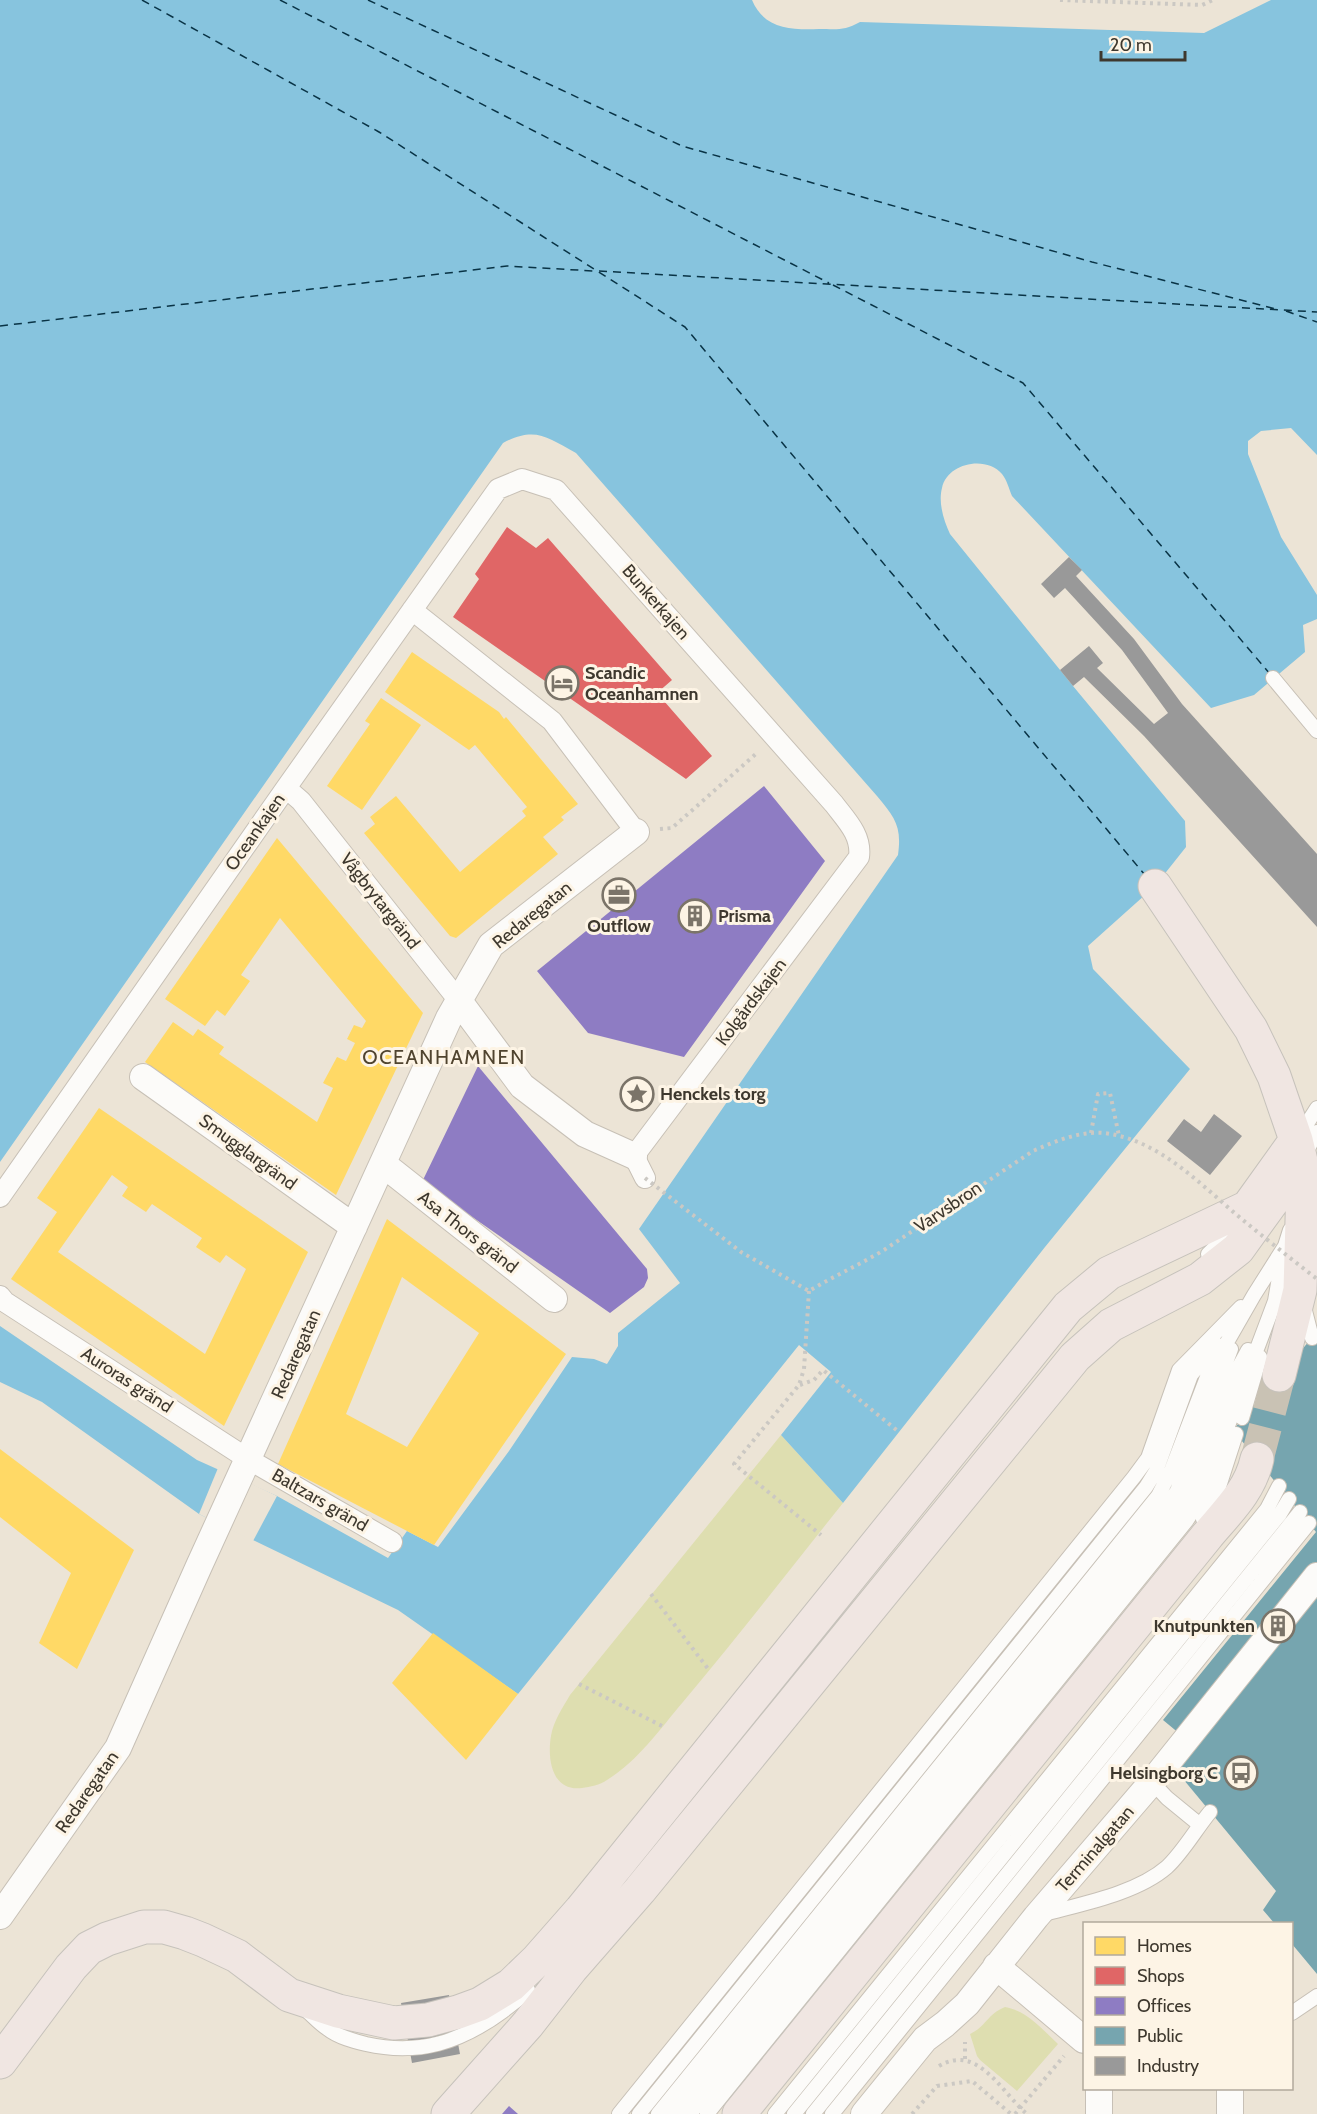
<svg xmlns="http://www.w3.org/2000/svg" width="1317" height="2114" viewBox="0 0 1317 2114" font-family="Cabin,sans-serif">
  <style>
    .green { fill: #dedeb0 }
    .water { fill: #87c4de }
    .pier { fill: #ece4d6 }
    .homes { fill: #ffd966; fill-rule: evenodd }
    .shops { fill: #e06666 }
    .offices { fill: #8e7cc3 }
    .public { fill: #76a5af }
    .industry { fill: #999 }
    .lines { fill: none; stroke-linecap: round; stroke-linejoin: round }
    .ferry { stroke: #093345; stroke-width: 1.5; stroke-dasharray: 8 6; stroke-linecap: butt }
    .trunk-tunnel { stroke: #c9c2b4; stroke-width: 33; stroke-dasharray: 33 16; stroke-linecap: butt }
    .service-casing { stroke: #c7c0b6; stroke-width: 16 }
    .pedestrian-casing { stroke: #c7c0b6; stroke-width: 22 }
    .minor-casing { stroke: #c7c0b6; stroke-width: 28 }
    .trunk-casing { stroke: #c6c2bb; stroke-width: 35 }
    .path { stroke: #cbc8c3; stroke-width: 4; stroke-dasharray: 3 4.5; stroke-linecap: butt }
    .service { stroke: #fcfbf9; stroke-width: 14 }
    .pedestrian { stroke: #fcfbf9; stroke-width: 20 }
    .minor { stroke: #fcfbf9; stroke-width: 26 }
    .trunk { stroke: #f0e6e2; stroke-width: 33 }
    .path-bridge { stroke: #cbc8c3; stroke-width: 4; stroke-dasharray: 3 4.5; stroke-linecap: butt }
    .labels { text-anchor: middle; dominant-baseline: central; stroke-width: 6; stroke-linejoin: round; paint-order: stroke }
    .street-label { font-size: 18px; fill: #3e382e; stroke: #fdf4e5 }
    .poi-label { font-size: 18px; font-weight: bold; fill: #3e382e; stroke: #fdf4e5; text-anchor: start }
    .neighbourhood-label { font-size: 20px; letter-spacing: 1.5px; fill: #50442f; stroke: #fdf4e5 }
  </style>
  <rect width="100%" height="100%" fill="#ece4d6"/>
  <path class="green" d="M781,1435L843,1503C790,1569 738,1637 683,1702C660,1729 638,1761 607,1780C600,1785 590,1787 582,1788C552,1792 547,1759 551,1736C553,1722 563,1707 570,1695Z
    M1005,2007C1027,2011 1042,2029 1058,2044L1017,2091L980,2060L977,2056L970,2034C986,2027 987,2014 1005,2007Z"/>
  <path class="water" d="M0,0H752C764,29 791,30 819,29C837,29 844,31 860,22L1204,33L1271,0H1317V455L1291,428L1261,431L1248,441V454L1281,537L1317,595V619L1303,625L1305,652L1254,695L1211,708L1012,496C1009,489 1007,480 1002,474C986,455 947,463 942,488C938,503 944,521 950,534L1073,686L1185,821L1186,847L1155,886L1088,946L1093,969L1190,1069L1045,1247L843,1503L781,1435L831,1372L799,1345L518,1694L398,1610L199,1514L42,1402L0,1382V1326L197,1460L277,1496L388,1558L407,1531L438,1547L509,1451L572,1357L594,1359L607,1364L618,1346V1333L680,1283L639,1229L898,855C902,826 895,818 877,796L576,453C547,437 535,426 503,443L0,1162Z"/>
  <path class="pier" d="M218,1468L277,1496L253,1541L199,1514Z"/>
  <path class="homes" d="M412,652L499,712L504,719L506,717L578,804L561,817L564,820L543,837L558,854L456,938L450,936L364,833L375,824L370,817L396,796L460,872L526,816L522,811L527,807L475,745L469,750L385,692Z
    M381,698L421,725L362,810L327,786L370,724L365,721Z
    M277,838L423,1013L336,1195L145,1062L173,1022L193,1036L198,1029L224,1047L219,1054L317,1122L333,1088L323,1083L337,1057L346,1061L355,1043L347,1039L354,1025L362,1028L366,1021L280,918L241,975L250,981L225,1016L217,1010L205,1026L165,999Z
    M99,1108L308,1252L224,1426L11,1279L57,1212L37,1198ZM112,1175L128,1187L122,1196L146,1212L152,1204L202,1238L196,1247L220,1263L226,1255L246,1269L205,1354L58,1252Z
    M387,1219L566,1354L434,1545L278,1464ZM402,1277L479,1333L407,1447L346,1414Z
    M0,1449L134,1550L77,1669L39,1643L71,1573L0,1517Z
    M433,1633L518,1694L466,1760L392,1683Z"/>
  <path class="shops" d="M507,527L536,548L548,538L672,680L657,693L712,756L686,779L453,617L479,579L475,574Z"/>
  <path class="offices" d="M764,786L825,861L684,1057L588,1033L537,971Z
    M478,1066L647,1269L648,1278L644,1287L610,1313L422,1182Z
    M509,2106L518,2114H502Z"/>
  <path class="public" d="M1317,1332V1974L1292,1944V1924H1275L1263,1910L1276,1891L1169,1762L1186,1739L1163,1720L1316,1532L1233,1430Z"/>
  <path class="industry" d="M1069,557L1082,570L1076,576L1134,639L1182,704L1317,854V927L1144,736L1084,677L1073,686L1060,670L1089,646L1103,663L1097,668L1154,724L1168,713L1122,650L1065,588L1054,598L1041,584Z
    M1214,1114L1242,1136L1210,1175L1167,1141L1184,1119L1201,1132Z
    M449,1995L460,2054L412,2063L401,2003Z"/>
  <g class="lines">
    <path class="ferry" d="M142,0L379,132L685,327L1145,875
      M280,0L829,283
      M368,0L682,146L1092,262L1276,309
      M599,271L1317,312
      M833,285L1023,383L1270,674
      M1286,311L1317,322
      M0,326L507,266L594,271"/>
    <path class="trunk-tunnel" d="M1257,1459L1279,1375"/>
    <g class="service-casing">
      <path id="service" d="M1273,678L1317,731
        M1299,1136L1317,1108
        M1305,1154L1317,1132
        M1208,1254L1231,1232
        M1304,1307L1312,1338
        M1242,1418L1260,1357
        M1203,1519L1214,1502L1236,1434
        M1152,1782L1167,1798L1200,1825
        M1041,1915C1080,1904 1136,1894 1167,1867C1183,1852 1196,1829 1210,1812
        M307,2011C314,2017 320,2024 328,2029C338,2037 354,2041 366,2044C419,2056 461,2042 503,2011C512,2004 521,1998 528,1990
        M1292,2013L1317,1996
        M619,2114L1134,1477L1148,1458L1179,1370L1241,1307
        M639,2114L1146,1487L1156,1471L1191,1375L1216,1344
        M658,2114L1158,1496L1171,1471L1207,1377L1254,1295L1285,1246L1290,1230
        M674,2114L1168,1504L1177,1491L1231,1349
        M690,2114L1177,1514L1189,1495L1230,1383L1248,1350
        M707,2114L1187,1520L1200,1500L1275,1301L1283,1254
        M775,2114L1267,1509L1279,1486
        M794,2114L1280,1514L1289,1499
        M813,2114L1300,1512
        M832,2114L1309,1523"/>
    </g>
    <g class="pedestrian-casing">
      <path id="pedestrian" d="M412,610L552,721L636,832
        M286,788L301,801L459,1001
        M0,1197L286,788L498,489L522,479L556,490L834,804C846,820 862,835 859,857L634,1156L645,1178
        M0,1296L5,1302L248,1459L392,1542"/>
    </g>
    <g class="minor-casing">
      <path id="minor" d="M459,1001L522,1086L585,1134L634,1156
        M143,1077L354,1227
        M383,1164L554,1299
        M0,1916L118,1748L199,1566L449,1018L491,945L636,832
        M996,1966L1084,2040
        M1099,2088V2114
        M1230,2088V2114
        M864,2114L925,2039L945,2024L967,2004L1036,1917L1152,1782L1317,1576"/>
    </g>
    <g class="trunk-casing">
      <path id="trunk" d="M1155,886L1251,1029L1274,1076L1296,1140L1301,1161L1303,1186L1300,1290L1279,1375
        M0,2062L71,1967L89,1948L107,1939L144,1927H164L185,1933L203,1940L237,1956L289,1995L338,2011L394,2023L428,2020L458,2012L480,2004L511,1985L537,1960L581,1910L1068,1307L1109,1273L1248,1207L1296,1140
        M448,2114L528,2024L571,1969L640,1890L1075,1357L1111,1325L1200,1279L1238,1249L1277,1195
        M739,2114L1207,1536C1227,1512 1250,1491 1257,1459"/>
    </g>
    <path class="path" d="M1060,0L1202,5L1213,0
      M660,829L672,828L757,753
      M1091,1133L1098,1094L1110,1093L1119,1136
      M809,1291L804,1369L799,1385L734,1464L821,1535
      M800,1385L814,1380L823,1370L899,1432
      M651,1594L709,1670
      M579,1684L662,1726
      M965,2059V2042
      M939,2066C978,2043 1001,2092 1027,2114
      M912,2114L937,2086L972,2081L1011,2114
      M1015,2114L1064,2056"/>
    <use href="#service" class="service"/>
    <use href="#pedestrian" class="pedestrian"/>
    <use href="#minor" class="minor"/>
    <use href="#trunk" class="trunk"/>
    <path class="path-bridge" d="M645,1178L741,1252L809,1291C834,1276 859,1265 884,1250L1033,1151C1056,1141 1079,1131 1104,1133C1163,1140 1205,1190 1249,1225C1271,1243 1294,1261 1317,1279"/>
  </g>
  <defs>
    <g id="hotel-ring" transform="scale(1.725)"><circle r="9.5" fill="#fdf4e5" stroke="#7b7469" stroke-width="1.5"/><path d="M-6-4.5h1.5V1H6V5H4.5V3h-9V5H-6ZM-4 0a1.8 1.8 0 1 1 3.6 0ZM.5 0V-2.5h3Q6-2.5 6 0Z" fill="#7b7469"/></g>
    <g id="office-ring" transform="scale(1.725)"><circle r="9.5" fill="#fdf4e5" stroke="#7b7469" stroke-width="1.5"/><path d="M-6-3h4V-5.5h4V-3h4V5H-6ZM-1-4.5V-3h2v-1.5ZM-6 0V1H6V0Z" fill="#7b7469"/></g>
    <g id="building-ring" transform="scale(1.725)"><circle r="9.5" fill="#fdf4e5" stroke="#7b7469" stroke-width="1.5"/><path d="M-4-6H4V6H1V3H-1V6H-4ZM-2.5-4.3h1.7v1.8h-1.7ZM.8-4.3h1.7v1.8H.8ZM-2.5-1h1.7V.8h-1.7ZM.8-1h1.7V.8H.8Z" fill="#7b7469"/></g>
    <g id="sight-ring" transform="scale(1.725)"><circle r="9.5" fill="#fdf4e5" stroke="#7b7469" stroke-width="1.5"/><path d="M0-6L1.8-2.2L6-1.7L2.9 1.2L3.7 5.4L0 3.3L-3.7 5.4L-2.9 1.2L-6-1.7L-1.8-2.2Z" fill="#7b7469"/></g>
    <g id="bus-ring" transform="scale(1.725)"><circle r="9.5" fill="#fdf4e5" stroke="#7b7469" stroke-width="1.5"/><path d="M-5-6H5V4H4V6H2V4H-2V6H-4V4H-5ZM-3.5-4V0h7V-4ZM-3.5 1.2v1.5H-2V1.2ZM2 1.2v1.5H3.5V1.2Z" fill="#7b7469"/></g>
  </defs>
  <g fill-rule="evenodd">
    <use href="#hotel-ring" x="562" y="683"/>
    <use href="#office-ring" x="619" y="895"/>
    <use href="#building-ring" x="695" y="916"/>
    <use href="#sight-ring" x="637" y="1094"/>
    <use href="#building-ring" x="1278" y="1626"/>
    <use href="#bus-ring" x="1241" y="1773"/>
  </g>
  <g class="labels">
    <g class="street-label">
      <text transform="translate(656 602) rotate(49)">Bunkerkajen</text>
      <text transform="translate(255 832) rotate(-55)">Oceankajen</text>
      <text transform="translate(380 901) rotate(52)">Vågbrytargränd</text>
      <text transform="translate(532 915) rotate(-39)">Redaregatan</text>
      <text transform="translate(751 1002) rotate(-53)">Kolgårdskajen</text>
      <text transform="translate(248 1152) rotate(36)">Smugglargränd</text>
      <text transform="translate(948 1207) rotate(-34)">Varvsbron</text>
      <text transform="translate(468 1232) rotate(38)">Asa Thors gränd</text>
      <text transform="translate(296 1354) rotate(-66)">Redaregatan</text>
      <text transform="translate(127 1380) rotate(33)">Auroras gränd</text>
      <text transform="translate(320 1500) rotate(30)">Baltzars gränd</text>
      <text transform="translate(87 1792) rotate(-55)">Redaregatan</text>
      <text transform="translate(1095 1849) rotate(-49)">Terminalgatan</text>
    </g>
    <g class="poi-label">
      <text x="585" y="673">Scandic<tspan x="585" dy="21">Oceanhamnen</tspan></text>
      <text x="718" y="916">Prisma</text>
      <text x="619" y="926" text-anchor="middle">Outflow</text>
      <text x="660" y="1094">Henckels torg</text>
      <text x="1255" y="1626" text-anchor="end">Knutpunkten</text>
      <text x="1218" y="1773" text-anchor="end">Helsingborg C</text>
    </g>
    <g class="neighbourhood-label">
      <text x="444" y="1057">OCEANHAMNEN</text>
    </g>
  </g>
  <rect x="1083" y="1922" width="210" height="168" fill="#fdf4e5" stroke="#b1a99c" stroke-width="1.5"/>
  <rect x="1095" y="1937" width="30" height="18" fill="#ffd966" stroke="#b1a99c" stroke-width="1.5"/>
  <text x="1137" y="1952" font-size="18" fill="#3e382e">Homes</text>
  <rect x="1095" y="1967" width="30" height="18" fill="#e06666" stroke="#b1a99c" stroke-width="1.5"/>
  <text x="1137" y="1982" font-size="18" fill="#3e382e">Shops</text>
  <rect x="1095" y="1997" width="30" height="18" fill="#8e7cc3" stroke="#b1a99c" stroke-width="1.5"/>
  <text x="1137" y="2012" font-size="18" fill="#3e382e">Offices</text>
  <rect x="1095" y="2027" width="30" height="18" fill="#76a5af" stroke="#b1a99c" stroke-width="1.5"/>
  <text x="1137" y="2042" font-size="18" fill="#3e382e">Public</text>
  <rect x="1095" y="2057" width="30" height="18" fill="#999999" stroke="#b1a99c" stroke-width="1.5"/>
  <text x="1137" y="2072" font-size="18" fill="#3e382e">Industry</text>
  <path d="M1101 51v9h84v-9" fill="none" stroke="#3e382e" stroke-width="3"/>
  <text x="1110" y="51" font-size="18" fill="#3e382e" stroke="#fdf4e5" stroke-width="4.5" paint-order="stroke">20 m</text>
</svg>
